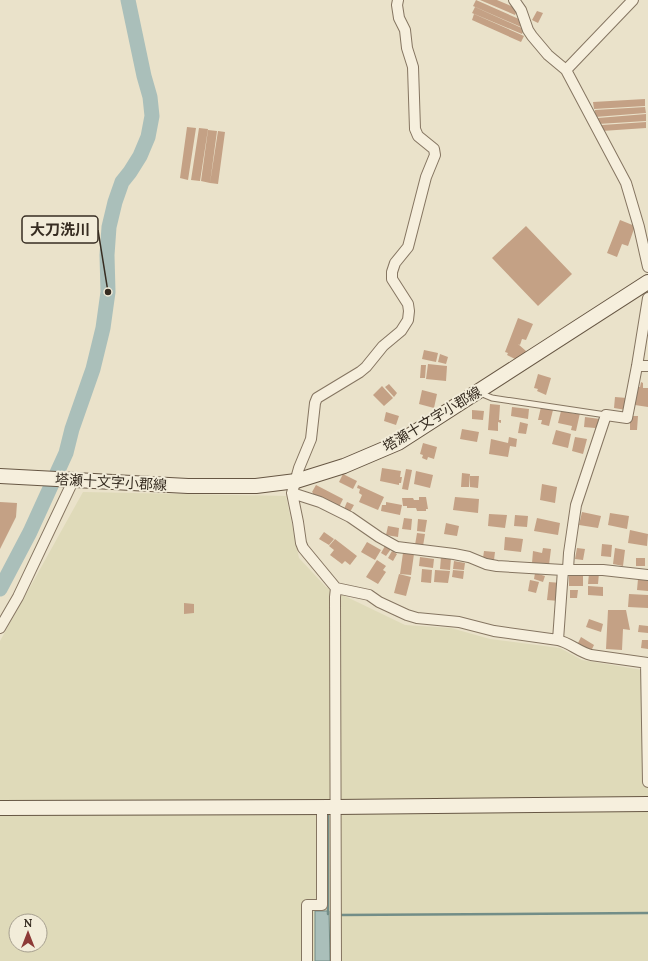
<svg xmlns="http://www.w3.org/2000/svg" width="648" height="961" viewBox="0 0 648 961" font-family="Lora,'Noto Sans JP',serif">
  <style>
    .farmland { fill: #dfdab9; fill-rule: evenodd }
    .water { fill: #aabfba; stroke: #728d87 }
    .lines { fill: none; stroke-linecap: round; stroke-linejoin: round }
    .stream { stroke: #728d87; stroke-width: 2.5 }
    .river { stroke: #aabfba; stroke-width: 15 }
    .building { fill: #c4a185 }
    .lane-casing { stroke: #857561; stroke-width: 7 }
    .street-casing { stroke: #857561; stroke-width: 12 }
    .secondary-casing { stroke: #675744; stroke-width: 16 }
    .lane { stroke: #f6efdd; stroke-width: 5 }
    .street { stroke: #f6efdd; stroke-width: 10 }
    .secondary { stroke: #f6efdd; stroke-width: 14 }
    .labels { text-anchor: middle; dominant-baseline: central; stroke-width: 4; stroke-linejoin: round; paint-order: stroke }
    .street-label { font-size: 14px; fill: #372d22; stroke: #f2ecd9 }
    .leader { fill: none; stroke: #372d22; stroke-width: 1.5 }
    .callout-dot { fill: #372d22; stroke: #f2ecd9; stroke-width: 1.5 }
    .callout { fill: #f2ecd9; stroke: #372d22; stroke-width: 1.5 }
    .callout-label { font-size: 15px; text-anchor: middle; font-weight: bold; fill: #372d22 }
  </style>
  <rect width="100%" height="100%" fill="#eae2ca"/>
  <path class="farmland" d="M83,492L286,496L299,558L326,587L405,625L451,628L490,639L560,648L582,660L648,671V961H0V641ZM16,921H40V945H16Z"/>
  <path class="water" d="M315,911H329L330,961H315Z"/>
  <g class="lines">
    <path class="stream" d="M328,914V814
      M339,915L648,913"/>
    <path class="river" d="M0,589L30,532L66,453L72,429L93,369L103,328L108,292L107,255L109,227L115,202L122,182L130,172L140,156L148,137L152,116L150,97L144,76L128,0"/>
  </g>
  <path class="building" d="M476,0L519,19L521,27L473,6Z
    M480,0H497L518,9L515,15Z
    M475,7L524,29L522,34L472,13Z
    M537,11L543,13L538,23L532,20Z
    M474,14L524,36L521,42L472,20Z
    M645,99V106L594,109L593,102Z
    M645,107L646,113L595,117V110Z
    M646,114V121L598,124V118Z
    M646,122V128L602,131V125Z
    M187,127L196,128L188,180L180,178Z
    M199,128L208,129L200,181L191,180Z
    M208,130L217,131L210,183L201,181Z
    M218,131L225,132L218,184L210,183Z
    M620,220L635,226L628,246L622,244L617,257L607,253Z
    M526,226L572,274L538,306L492,258Z
    M518,318L533,324L526,340L522,339L520,345L518,344L526,351L521,362L507,355L508,353L505,352Z
    M424,350L438,353L436,362L422,359Z
    M440,354L448,357L446,364L438,362Z
    M428,364L447,366L446,381L426,379Z
    M421,365H426L425,378H420Z
    M538,374L551,378L546,395L537,391L538,389L534,388Z
    M641,382L643,383V388H648V407L635,405L638,387H640Z
    M389,384L397,393L394,397L385,387Z
    M382,386L393,398L384,406L373,395Z
    M422,390L437,394L434,408L419,404Z
    M615,397L627,398L626,410L614,408Z
    M490,404L500,405L499,420H501V423L498,422V431L488,430Z
    M512,407L529,409L528,419L511,416Z
    M541,407L553,410L549,426L541,424L542,420H538Z
    M472,410L484,411L483,420L472,419Z
    M561,411L576,414V413H580L576,431L571,430L572,426L558,423Z
    M386,412L399,416L396,425L384,421Z
    M630,416H638L637,430H630Z
    M585,417L600,419L598,430H595V428L584,427Z
    M520,422L528,424L526,434L518,433Z
    M462,429L479,432L477,442L460,439Z
    M556,430L571,434L568,448L552,444Z
    M509,437L517,439L516,447L510,446L508,457L489,454L491,439L508,443Z
    M575,437L587,439L583,454L572,451Z
    M423,443L437,447L434,459L428,457L427,460L422,458L423,455L420,454Z
    M382,468L401,471L400,477H402L401,483H399V485L380,481Z
    M406,469L412,470L408,490L402,489Z
    M416,471L433,475L430,488L414,484Z
    M462,473L470,474L469,487H461Z
    M343,474L357,481L353,489L339,482Z
    M470,476H479L478,488L470,487Z
    M542,484L557,487L555,503L540,500Z
    M316,485L343,499L339,507L316,495L315,496L313,495V493L312,492Z
    M358,485L384,497L378,510L359,502L362,495L359,493L360,489L357,488Z
    M419,497H426L428,509H426V511H417L416,508H407V506H403L402,498H413L414,500H419Z
    M455,497L479,499L478,513L453,510Z
    M0,502L17,503L16,517L0,549Z
    M347,502L354,505L350,512L344,509Z
    M386,502L402,505L400,515L381,511L382,505H386Z
    M582,512L601,516L598,528L579,525Z
    M610,513L629,516L627,529L608,525Z
    M489,514L507,515L505,528L488,526Z
    M515,515L528,516L527,527L514,526Z
    M404,518L412,519L411,530L402,529Z
    M537,518L560,523L558,535L534,531Z
    M418,519L427,520L425,532L417,531Z
    M446,523L459,526L457,536L444,534Z
    M388,526L399,528L398,537L386,535Z
    M630,530L648,534L647,546L628,543Z
    M324,532L334,539L329,545L319,539Z
    M417,533L425,534L423,546L415,545Z
    M505,537L523,539L521,552L504,550Z
    M335,539L357,556L350,565L345,561L342,564L330,555L334,550L329,546Z
    M367,542L381,550L375,560L361,552Z
    M602,544L612,545L611,557L601,556Z
    M385,546L391,549L386,556L381,553Z
    M543,548L551,549L549,565L532,563L533,551L542,553Z
    M577,548L585,549L583,560L575,559Z
    M615,548L625,550L623,566L613,564Z
    M392,551L397,554L393,561L388,558Z
    M484,551L495,552L494,560L483,558Z
    M403,553L414,554L411,575L400,574Z
    M420,557L434,559L433,568L419,566Z
    M441,557L451,558L450,570L440,569Z
    M636,558H645V566H636Z
    M377,560L386,566L383,570L386,572L378,584L366,577Z
    M454,561L465,563L464,570L453,569Z
    M422,569L432,570L431,583L421,582Z
    M435,570L450,571L448,583L434,582Z
    M453,570L464,571L463,579L452,577Z
    M535,573L545,576L543,582L534,579Z
    M589,573H599L598,584H588Z
    M399,574L411,577L406,596L394,593Z
    M569,575H583V586H569Z
    M638,579L648,580V591L637,590Z
    M530,580L539,582L536,593L528,591Z
    M549,582L561,583L559,601L547,600Z
    M588,586L603,587V596L588,595Z
    M570,590H578L577,598H570Z
    M629,594L648,595V608L628,607Z
    M184,603L194,604V613L184,614Z
    M608,610H626L630,630L623,629L622,650L606,649Z
    M589,619L603,624L601,632L586,627Z
    M639,625L648,626V633L638,632Z
    M581,637L594,645L591,651L578,643Z
    M642,640H648V649L641,648Z"/>
  <g class="lines">
    <g class="lane-casing">
      <path id="lane" d="M480,393L492,398L606,415"/>
    </g>
    <g class="street-casing">
      <path id="street" d="M398,0L397,5L399,18L405,30L407,48L413,67L415,129L418,136L434,149L435,155L426,177L408,247L395,263L392,272V279L408,304L409,311L408,320L401,331L383,346L366,367L360,372L317,398L315,403L311,439L299,468L292,493L298,522L301,543L303,548L336,588L369,595L379,602L407,615L417,618L459,622L494,631L558,640C570,643 579,652 591,655L648,663
        M514,0L521,10L528,30L532,36L548,55L566,70L626,183L639,227L648,267
        M566,70L633,0
        M637,366H648
        M292,493L320,502L350,517L379,537L397,547L454,554L469,557L486,564L497,566L563,570H603L648,575
        M568,569L569,553L576,505L606,415L627,418L637,366L648,298
        M0,628L18,597L73,481
        M558,640L563,570
        M646,663L648,782
        M307,961V905H322V807
        M336,961L335,597L336,588"/>
    </g>
    <g class="secondary-casing">
      <path id="secondary" d="M0,476L188,486H256L296,481L344,466L398,443L648,282
        M0,808L335,807L648,804"/>
    </g>
    <use href="#lane" class="lane"/>
    <use href="#street" class="street"/>
    <use href="#secondary" class="secondary"/>
  </g>
  <g class="labels">
    <g class="street-label">
      <text transform="translate(432 419) rotate(-31)">塔瀬十文字小郡線</text>
      <text transform="translate(111 482) rotate(3)">塔瀬十文字小郡線</text>
    </g>
  </g>
  <path class="leader" d="M108 292L98 230"/>
  <circle class="callout-dot" cx="108" cy="292" r="4"/>
  <rect class="callout" x="22" y="216" width="76" height="27" rx="4"/>
  <g class="callout-label">
    <text x="60" y="235">大刀洗川</text>
  </g>
  <g transform="translate(28 933)"><circle r="19" fill="#f2ecd9" stroke="#a7a090"/>
  <path d="M0-3L7 15L0 10L-7 15Z" fill="#8d3a37"/>
  <text y="-6" font-size="11" font-weight="bold" text-anchor="middle" fill="#372d22">N</text>
  </g>
</svg>
